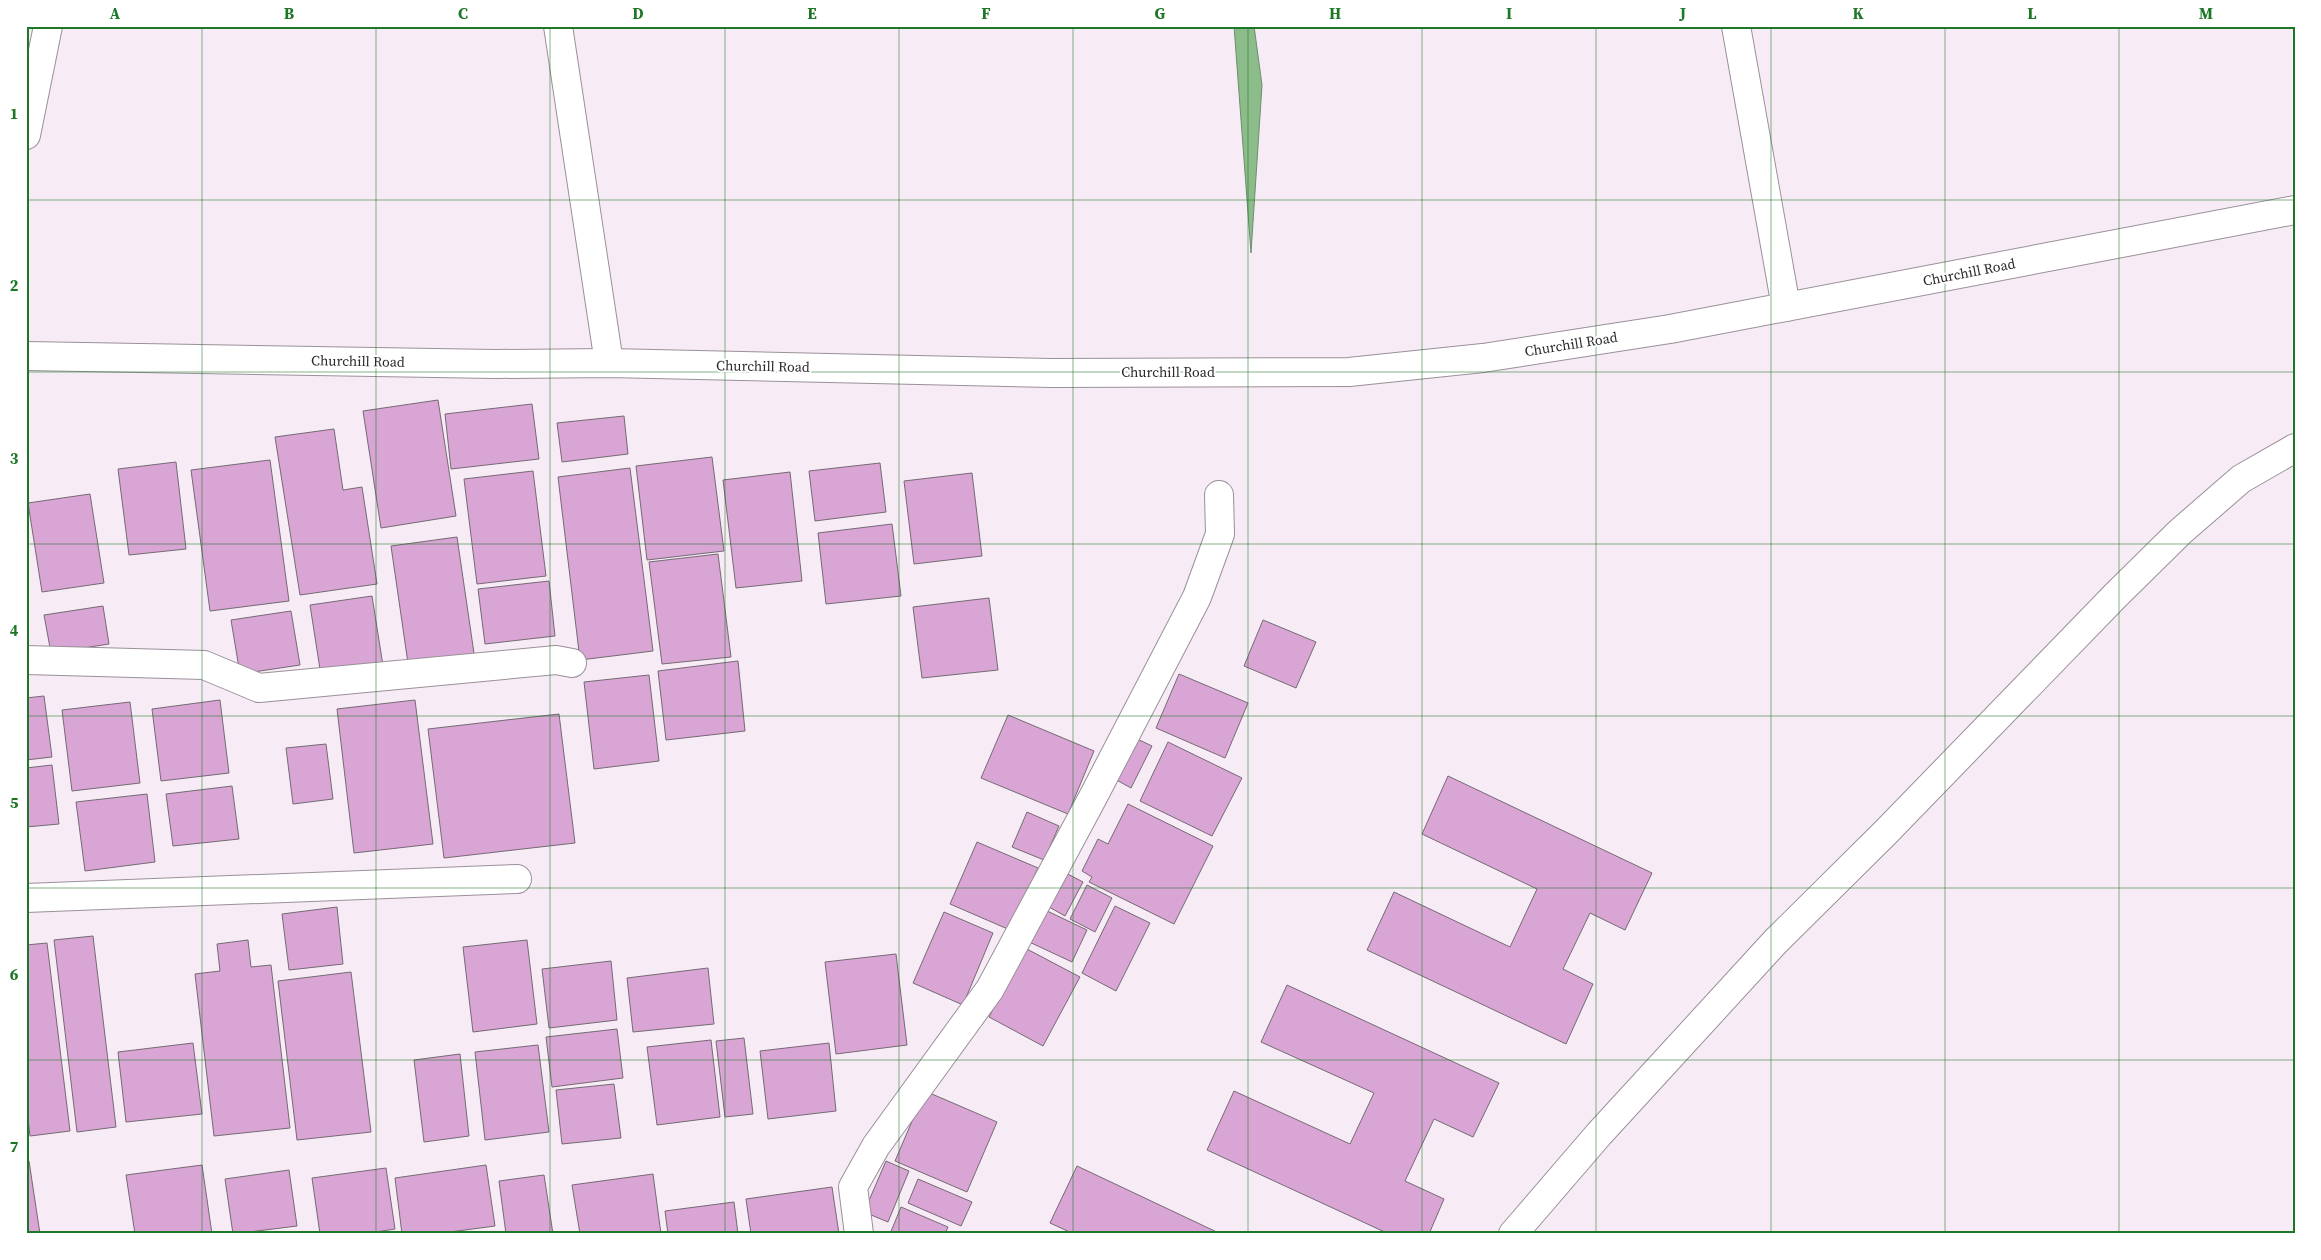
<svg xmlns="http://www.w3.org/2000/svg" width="2321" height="1260" viewBox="0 0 2321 1260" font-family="'Source Serif 4',serif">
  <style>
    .water { fill: #8bbc8a; stroke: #6e8f6e }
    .building { fill: #d9a5d4; stroke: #746a73 }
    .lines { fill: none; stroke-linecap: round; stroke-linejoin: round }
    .street-casing { stroke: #9a9099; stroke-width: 30 }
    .secondary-casing { stroke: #9a9099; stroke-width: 30 }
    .street { stroke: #fff; stroke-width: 28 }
    .secondary { stroke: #fff; stroke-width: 28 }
    .grid { fill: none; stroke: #1d7726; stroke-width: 1; stroke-opacity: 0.55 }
    .labels { text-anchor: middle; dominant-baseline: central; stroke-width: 4; stroke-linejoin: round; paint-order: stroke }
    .street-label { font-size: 14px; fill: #2b272b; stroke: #fff }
    .neatline { fill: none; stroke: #1d7726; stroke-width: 2 }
    .grid-label { font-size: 16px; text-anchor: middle; font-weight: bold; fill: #1d7726 }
  </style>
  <rect width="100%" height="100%" fill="#f7ecf6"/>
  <path class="water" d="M1234,26H1254L1262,85L1251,253Z"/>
  <path class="building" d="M438,400L456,516L381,528L363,411Z
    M532,404L539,459L451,469L445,414Z
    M624,416L628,454L562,462L557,423Z
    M334,429L343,490L362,487L377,584L300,595L275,437Z
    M712,457L724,551L647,560L636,466Z
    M270,460L289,601L210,611L191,470Z
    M176,462L186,549L129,555L118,469Z
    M880,463L886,512L815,521L809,471Z
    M630,468L653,651L580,660L558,477Z
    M533,471L546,576L477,584L464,479Z
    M790,472L802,581L736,588L723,480Z
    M972,473L982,556L914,564L904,481Z
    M90,494L104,583L42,592L28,503Z
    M892,524L901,596L826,604L818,533Z
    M457,537L476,667L410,677L391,546Z
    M718,554L731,657L662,664L649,562Z
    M549,581L555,636L485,644L478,589Z
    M372,596L384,672L322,682L310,605Z
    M989,598L998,670L922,678L913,607Z
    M103,606L109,644L51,653L44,615Z
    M291,611L300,665L240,674L231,620Z
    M1263,620L1316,642L1296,688L1244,666Z
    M738,661L745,731L666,740L658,671Z
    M1179,674L1248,703L1225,758L1156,728Z
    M649,675L659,761L594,769L584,682Z
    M44,696L52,757L26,760V698Z
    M220,700L229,773L161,781L152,709Z
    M415,700L433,844L354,853L337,709Z
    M130,702L140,783L72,791L62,710Z
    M559,714L575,843L444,858L428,729Z
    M1008,715L1094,751L1068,814L981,778Z
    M1133,737L1152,746L1131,788L1113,778Z
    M1168,742L1242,778L1212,836L1140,801Z
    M326,744L333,799L293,804L286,748Z
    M52,765L59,824L26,827V768Z
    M1448,776L1652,873L1625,930L1590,913L1563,969L1593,984L1566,1044L1367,950L1394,892L1510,947L1537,889L1422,834Z
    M232,786L239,839L173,846L166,794Z
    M147,794L155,862L85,871L76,802Z
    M1128,804L1213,846L1174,924L1089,882L1092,877L1082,871L1098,839L1108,844Z
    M1027,812L1059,826L1044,860L1012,847Z
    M977,842L1038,868L1010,930L950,904Z
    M1060,870L1083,882L1065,916L1042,903Z
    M1087,885L1112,898L1095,932L1070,919Z
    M1115,906L1150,923L1116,991L1082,973Z
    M337,907L343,964L289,970L282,914Z
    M1041,908L1087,930L1072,962L1025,940Z
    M944,912L993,933L963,1005L913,983Z
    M93,936L116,1127L77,1132L54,940Z
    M248,940L251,967L271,965L290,1128L214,1136L195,974L220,971L217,944Z
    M527,940L537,1024L473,1032L463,947Z
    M47,943L70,1131L30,1136L26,1102V945Z
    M1025,948L1080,977L1043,1046L989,1017Z
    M896,954L907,1045L836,1054L825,962Z
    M611,961L617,1020L549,1028L542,969Z
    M708,968L714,1024L633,1032L627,978Z
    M351,972L371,1132L297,1140L278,981Z
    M1287,985L1499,1083L1473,1137L1434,1119L1405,1181L1444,1199L1429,1234H1389L1207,1150L1234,1091L1350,1144L1374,1093L1261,1042Z
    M617,1029L623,1078L552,1087L546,1037Z
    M744,1038L753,1114L725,1117L716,1041Z
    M711,1040L720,1117L657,1125L647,1047Z
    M193,1043L202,1114L126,1122L118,1052Z
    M829,1043L836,1111L768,1119L760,1051Z
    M538,1045L549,1132L485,1140L475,1052Z
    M460,1054L469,1136L424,1142L414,1060Z
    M614,1084L621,1138L562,1144L556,1090Z
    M925,1091L997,1122L967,1192L895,1161Z
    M26,1161H29L40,1234H26Z
    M886,1161L909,1171L888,1222L864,1212Z
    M202,1165L212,1234H135L126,1175Z
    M486,1165L495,1226L435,1234H402L395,1178Z
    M1077,1166L1221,1234H1074L1050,1223Z
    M386,1168L395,1229L363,1234H320L312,1178Z
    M289,1170L297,1226L233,1234L225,1179Z
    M653,1174L661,1234H580L572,1185Z
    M544,1175L553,1234H506L499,1181Z
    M918,1179L972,1202L961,1226L908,1203Z
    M832,1187L839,1234H751L746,1199Z
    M734,1202L738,1234H668L665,1211Z
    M901,1207L948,1227L945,1234H890Z"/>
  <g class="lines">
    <g class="street-casing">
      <path id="street" d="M558,26L609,363
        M1736,26L1786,307
        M26,135L48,26
        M26,660L204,665L259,688L556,660L572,663
        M26,898L517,879
        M859,1234L853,1187L876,1146L990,989L1092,799L1197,597L1220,534L1219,495
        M1513,1234L1599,1134L1776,941L1886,832L2116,595L2180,532L2241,479L2295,448"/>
    </g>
    <g class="secondary-casing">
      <path id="secondary" d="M26,356L495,364L609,363L1051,373L1349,372L1483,358L1670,329L2295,210"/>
    </g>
    <use href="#street" class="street"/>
    <use href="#secondary" class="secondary"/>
  </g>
  <path class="grid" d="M202,26V1234M376,26V1234M550,26V1234M725,26V1234M899,26V1234M1073,26V1234M1248,26V1234M1422,26V1234M1596,26V1234M1771,26V1234M1945,26V1234M2119,26V1234M26,200H2295M26,372H2295M26,544H2295M26,716H2295M26,888H2295M26,1060H2295"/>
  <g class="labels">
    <g class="street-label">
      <text transform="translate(1969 272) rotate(-11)">Churchill Road</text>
      <text transform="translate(1571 344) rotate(-9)">Churchill Road</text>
      <text transform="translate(358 361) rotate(1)">Churchill Road</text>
      <text transform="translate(763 366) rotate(1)">Churchill Road</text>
      <text x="1168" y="372">Churchill Road</text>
    </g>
  </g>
  <rect width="2321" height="1260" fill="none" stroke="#ffffff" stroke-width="55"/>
  <rect x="28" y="28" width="2266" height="1204" class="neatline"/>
  <g class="grid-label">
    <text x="115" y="19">A</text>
    <text x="289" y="19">B</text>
    <text x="463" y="19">C</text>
    <text x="638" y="19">D</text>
    <text x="812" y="19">E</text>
    <text x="986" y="19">F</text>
    <text x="1160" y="19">G</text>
    <text x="1335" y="19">H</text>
    <text x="1509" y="19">I</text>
    <text x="1683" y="19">J</text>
    <text x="1858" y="19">K</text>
    <text x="2032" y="19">L</text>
    <text x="2206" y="19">M</text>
    <text x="14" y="119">1</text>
    <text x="14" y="291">2</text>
    <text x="14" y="464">3</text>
    <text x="14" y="636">4</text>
    <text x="14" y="808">5</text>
    <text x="14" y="980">6</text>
    <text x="14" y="1152">7</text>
  </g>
</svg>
